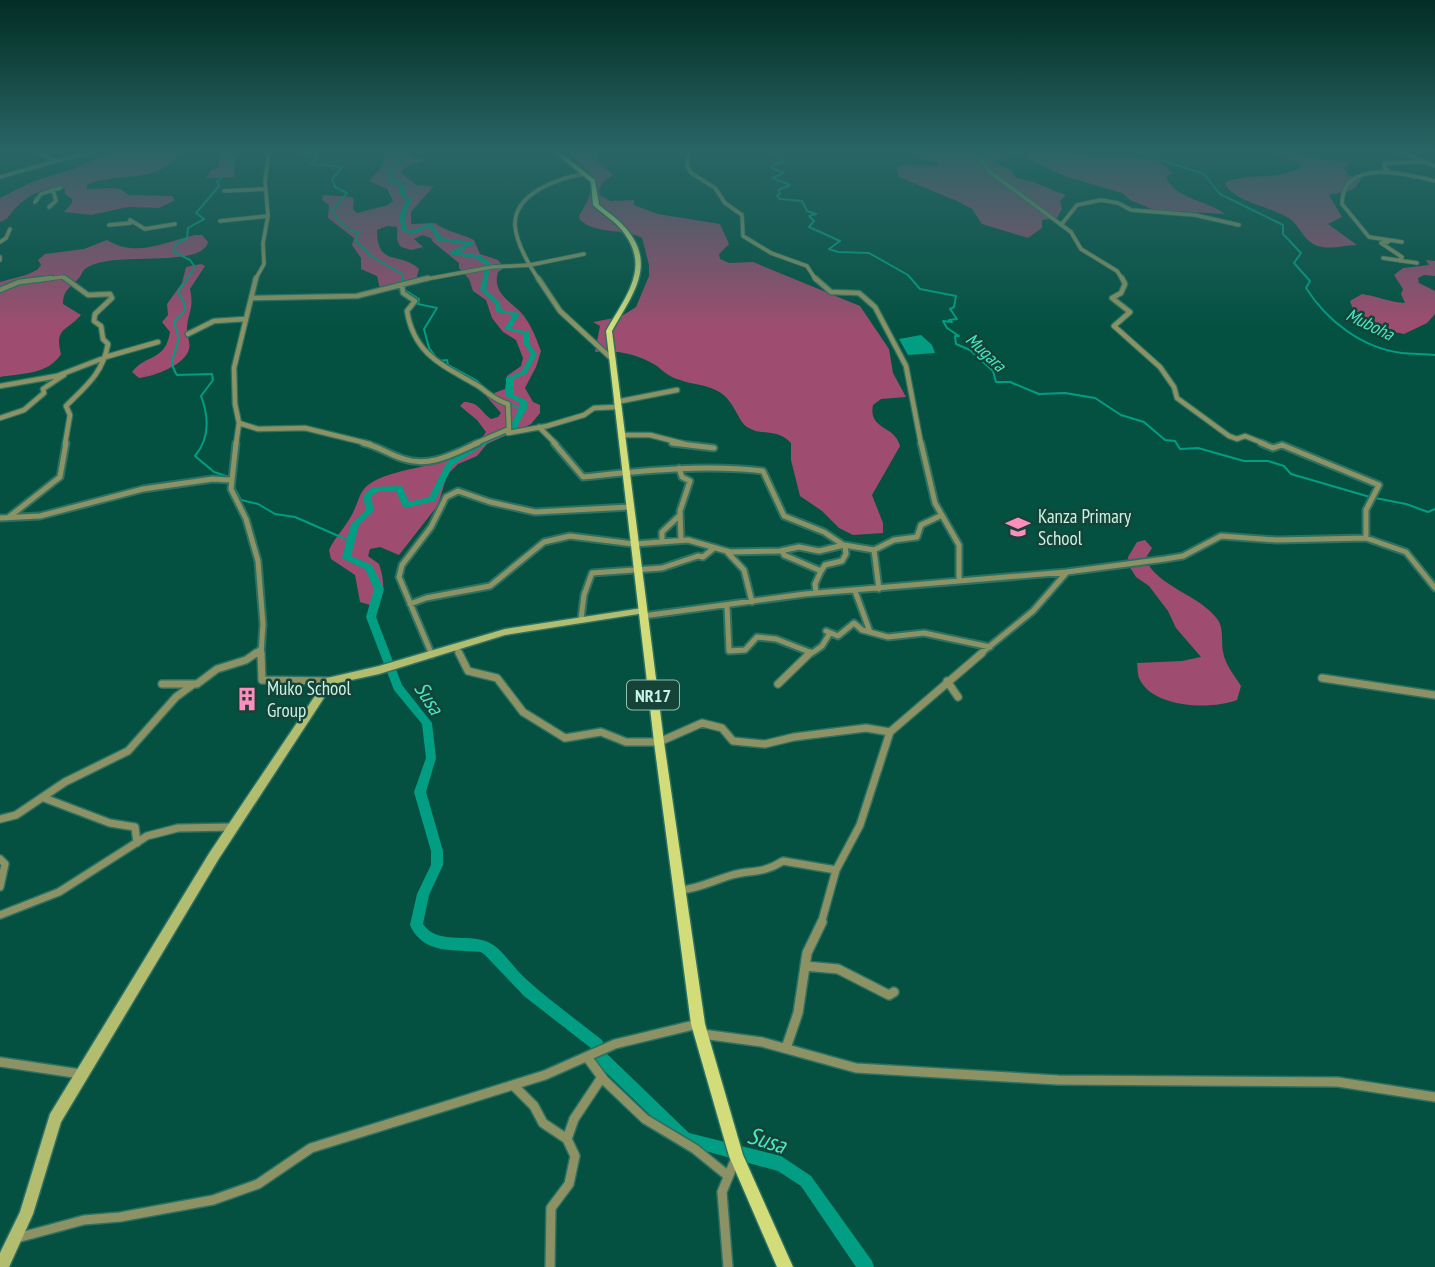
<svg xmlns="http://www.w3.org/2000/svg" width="1435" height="1267" viewBox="0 0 1435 1267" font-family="'PT Sans Narrow',sans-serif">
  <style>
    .green { fill: #9e4d70 }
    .water { fill: #029e83 }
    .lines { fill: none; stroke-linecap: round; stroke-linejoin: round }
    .stream { stroke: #029e83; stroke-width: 2 }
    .river { fill: #029e83; fill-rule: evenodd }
    .street-far4-casing { stroke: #2c7163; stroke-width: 5 }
    .street-far3-casing { stroke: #2c7163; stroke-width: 7 }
    .street-far2-casing { stroke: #2c7163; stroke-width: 9 }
    .street-far1-casing { stroke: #2c7163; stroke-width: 10 }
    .street-casing { stroke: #2c7163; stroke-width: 12 }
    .secondary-casing { stroke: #2c7163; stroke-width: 3 }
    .primary-casing { stroke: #2c7163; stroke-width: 3 }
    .street-far4 { stroke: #8c9263; stroke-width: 3.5 }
    .street-far3 { stroke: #8c9263; stroke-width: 4.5 }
    .street-far2 { stroke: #8c9263; stroke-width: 5 }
    .street-far1 { stroke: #8c9263; stroke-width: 7 }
    .street { stroke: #8c9263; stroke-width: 9 }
    .secondary { fill: #b3bd70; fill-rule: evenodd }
    .primary { fill: #d2dd79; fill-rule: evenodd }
    .labels { text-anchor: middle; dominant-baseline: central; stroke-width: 5; stroke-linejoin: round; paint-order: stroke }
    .far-water-label { font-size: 18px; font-style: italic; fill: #48eac6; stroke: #154338 }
    .shield { fill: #154338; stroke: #94beb2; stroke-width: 2 }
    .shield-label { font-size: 18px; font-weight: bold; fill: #caf2e6 }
    .poi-label { font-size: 19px; fill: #caf2e6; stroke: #154338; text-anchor: start }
    .water-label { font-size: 21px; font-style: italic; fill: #48eac6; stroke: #154338 }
    .near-water-label { font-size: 24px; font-style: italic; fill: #48eac6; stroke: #154338 }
  </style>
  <rect width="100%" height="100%" fill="#045142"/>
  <path class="green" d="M113,151H181C156,187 121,170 87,185V189L111,188L121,189L129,195L172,196L175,200L159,208L128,207L91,215L64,212L72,203V199L65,194V189C47,184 24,197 13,211C8,217 8,219 0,222V198L34,181L76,168Z
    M221,151H246L235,156L234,177L206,178L211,170L219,167Z
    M392,151H414L410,154L411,157L428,160L409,165L400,172L416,185L434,186L411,212V224L435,223C447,232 460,233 474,240L480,254L498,260L504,268L498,272C491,296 516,303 526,319C533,329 537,341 541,351L536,367L525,388L533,402L540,405V413L531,424L487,444L477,456L458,464L447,475L438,505L399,555L380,547L370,549L368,556L379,564C384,579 386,594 377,607L360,602L355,575L331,559L329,550C336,535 349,524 355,508C359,500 360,491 368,485C400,462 461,472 486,432L477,420L460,406L464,402C479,402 480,411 491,419L498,417L501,413L486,396L505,389L507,376L521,366L523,358L516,340L503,332L492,318L486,300L473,291L469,279L459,268V263L433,242L431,238L422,235L414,239L423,247L411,250L401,247C395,239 398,236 397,227L387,226L377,230C377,268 401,251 419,269L415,283L381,293L377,276L361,269V258L352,245L354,238L328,218L329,205L322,200L323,195L352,197L354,200L353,209L357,213L388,205L393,201L387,189L369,181C375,171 387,168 383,154Z
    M567,151H597L600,153L597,161L613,175L603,182L599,190L600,195L610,201L634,200V205L658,214L720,224L729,244L719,254L720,259L729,263L753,262L860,306L889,349L893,373L906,397L881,399L873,405C868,430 895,425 900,446L872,495L883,523V533L853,535L839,528L822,511L800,496L791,460V443C776,427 762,437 747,427C738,421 735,403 721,393C707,384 694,385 680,380C671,378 664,372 657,366C639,354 615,349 595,352L600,326L593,322L620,317L636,307L649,276V265L642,238C623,228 597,235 580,220L579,216L587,202L595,179Z
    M908,151H1072C1081,154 1090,156 1099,157C1122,158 1159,151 1172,174L1166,176C1172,198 1209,201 1225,214L1154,210L1130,200L1122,193L1064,176L1020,155L996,160L997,164L1011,170L1016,178C1035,181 1049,189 1066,195L1060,201L1062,209L1057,218L1042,220V228L1028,238L982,224L972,209L957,201L899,177L896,169L901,165L939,166L937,162L919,158Z
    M1276,151H1289L1327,160L1358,163H1350L1344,168L1348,175L1361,179C1353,195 1343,191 1329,195L1342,217L1328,224L1357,245C1343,245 1331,250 1318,246C1303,241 1301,227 1290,219C1271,206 1240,204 1226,186V182C1250,172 1279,181 1301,167V164L1275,154Z
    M195,235H202L208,242C201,270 110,249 85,269C81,273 83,273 79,278C70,288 63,290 63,304L81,315C67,331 54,328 61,354C48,375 22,373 0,377V282L26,275L37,270L41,265L38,260L45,254L84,249L107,240C136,258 165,242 195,235Z
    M1426,260L1435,261V276L1424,275L1418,278L1419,283L1435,291V314L1427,323L1404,334C1381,329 1357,325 1350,301L1362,294C1377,296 1389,302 1405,303L1401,294L1403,289L1394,275L1403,268L1429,265Z
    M201,264L205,266L190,289C194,309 189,309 187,327C186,335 191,342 189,349C185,365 155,376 139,378L132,372C147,353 165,362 170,332L162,322L168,315L167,304L182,283L186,267Z
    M1145,540L1152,548L1145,559C1160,589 1198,593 1218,620C1224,629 1221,642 1223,652C1225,664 1234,675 1241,686L1237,700C1211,710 1154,708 1140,680C1137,675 1138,668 1137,663L1182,661L1201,657L1176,628L1168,611L1149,586L1136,577L1129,566L1128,557L1137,542Z"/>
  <path class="water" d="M921,335L932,345L935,353L908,355L899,339Z"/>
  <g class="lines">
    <path class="stream" d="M296,151L318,157L311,164L342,167L332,179L335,187L347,193L332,211C338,222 346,229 358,233L356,241L371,256L402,274L403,282
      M772,151L784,162L774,164L771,168L784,173L772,178L790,185L778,190L780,193L777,196L780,199L802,201L807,211L816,214L809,216L814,221L809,227L840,241L829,249L838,252L869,253L908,275L920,289L956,296L954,307L950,309L957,319L949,320L952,322L943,321L947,328L959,336H955L956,344L970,350L993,371L996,382H1010L1039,394L1065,393L1095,398L1121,415L1144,422L1165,440L1175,441L1180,449L1198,448L1244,461H1268L1284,466L1291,474L1370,497
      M1133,151L1204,174L1220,194L1283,225V234L1301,253L1294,263L1310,281L1306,288C1327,321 1362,348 1402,353C1413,354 1424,354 1435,355
      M405,287V290L419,299L418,304L437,308L424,329L429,348L439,361L447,360L448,365L477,381L490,393
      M500,399L522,410
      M229,477L214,472L195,456C210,438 209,417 201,396L213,380L212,374L177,375C167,360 176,355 178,340C179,335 175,327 174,322L185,310V304L178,292L195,267L190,260L174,252L176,244L187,238L188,228L204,219L196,213L219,186L217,182L231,168L232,163L226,156L242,151
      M234,487L241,500L258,504L275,514L295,517L350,541
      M1375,498L1406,504L1428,512L1435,509"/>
    <path class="river" d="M392,151H396L404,160L394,169V180L406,184L405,193L412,200L405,216L407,230H413L430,223L432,224L442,238L474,242V244L458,252L479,255L491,263L486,290L500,302L501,310L519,313L520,314L511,328L529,332V343L537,354L527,373L514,379V395L526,400L528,406L515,431L491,441L453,465L435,501L406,508L402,505L396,491L377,492L371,497L374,511L359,525L351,556L372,565L384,589L376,617L402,685L432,723L436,758L426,792L443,851V865L429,895L423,924C437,945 467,933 488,942C503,949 513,968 526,979C550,1001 577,1020 602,1040L604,1045L601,1050L605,1052L689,1133L781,1156L811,1176L872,1261L874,1267H856L801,1186L778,1171L680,1144L595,1062L593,1057L596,1052L524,996L485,955L481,952C454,949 423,955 410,925L417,894L431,865V851L414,792L426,758L422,724L394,690L366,617L374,589L365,569L343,559L342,557L351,524L366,510L363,496L372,487L402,486L409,502L429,497L447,462L485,437L509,428L520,406V403L506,396V378L522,371L531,354L523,343L524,334L504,329L513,315L496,312L495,304L480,290L486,265L475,258L452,255L449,253L465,244L438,241L429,227L414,234L402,231L399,216L406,200L399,193L401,186L388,181L390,169L399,160Z"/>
    <g class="street-far4-casing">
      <path id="street-far4" d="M36,151L56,161L97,151
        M689,151L687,166L691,173L715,188L725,203L742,215L743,236L771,253L807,266L816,280
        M974,151L990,172L1071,232L1081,249L1117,271L1123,280
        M1398,151L1435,166
        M1388,170L1385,169L1384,163L1423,162L1421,161
        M0,177L56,161
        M224,191L264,189
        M35,202L41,194L53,190
        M49,207L56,201L53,190L60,188
        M130,220L145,229L175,224
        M220,221L268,216
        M109,225L130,223
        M1061,225L1077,205L1101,200L1118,203L1131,210L1195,215L1239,225
        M0,242L6,238L10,229
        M1388,242L1381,243L1402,257L1400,261
        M1402,242L1369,237L1342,204C1342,157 1408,174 1435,181
        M0,257V260
        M1383,258L1417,263
        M36,280L63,277L67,280
        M255,280L264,264L263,243L268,216L265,181L269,151
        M421,280L492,267L530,265L584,254
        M539,280C529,265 516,244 515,225C514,193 559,178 584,174"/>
    </g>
    <g class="street-far3-casing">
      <path id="street-far3" d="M65,278L88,295L110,294L112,298L95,314L94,321L101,326L103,339L108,344C103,373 86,386 66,406L70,415L65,444
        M538,278L560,311L611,358
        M815,278L831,292L859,293L875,307L906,366L921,444
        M1122,278L1125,284L1121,293L1112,298L1130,312L1114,326L1160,367L1174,387L1177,398L1229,436L1237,439L1245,436L1265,444
        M402,285L403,293L415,301L407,311C414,354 442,365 475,384C489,392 490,398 508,404L509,429L474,444
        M0,290L19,282L51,278
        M252,298L357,296L428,278
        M188,334L214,321L245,319
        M0,386L57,376L109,356L158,342
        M616,402L677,390
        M0,418L24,410L44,393L43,389L64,375
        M239,423L258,429L305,428L370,444
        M539,427L556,444
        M508,433L547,426L584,415L594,408L617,407
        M621,435H650L685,444
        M236,444L239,423L235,404L234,368L256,278"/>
    </g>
    <g class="street-far2-casing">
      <path id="street-far2" d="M236,443L231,489L246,519L258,561L263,624L261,655
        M363,443C378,446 390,455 404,459C430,468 455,453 478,443
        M554,443L583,477C643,471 702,464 763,471L784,516L824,532L845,546L846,554L842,561L825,565L821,571
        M672,443L714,448
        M921,443L935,503L959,545V579
        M1261,443L1273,448L1282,445L1379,485L1366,510V538L1406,552L1435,588
        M679,468L682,477L690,481L680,511L681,540
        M9,517L60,477L66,443
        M0,518L40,516L143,489L213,479L230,480
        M662,542V532L680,515
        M782,551L784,555L821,571L815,584L816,593
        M728,553L744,570L752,602
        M879,589L874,550L894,540L917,537L921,525L942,515
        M855,591L870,632
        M410,604L426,598L490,586L544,542L570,536L634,544L688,540L730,552L780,551L799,547L819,551L844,545L874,550
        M727,606L729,651L745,650L757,637L776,639L812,653L822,646L830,633
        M643,616L805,594L1067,572L1165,559L1183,556L1221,536L1277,540L1366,538
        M581,619L584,595L592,573L662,568L698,556L703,557L714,548
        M826,631L838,636L854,623L862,630L888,637L924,633L990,647
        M456,647L460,655
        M253,655L261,649
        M432,655L399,577L402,565L431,527L446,497L458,491L490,502L535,512L630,507
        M979,655L1033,611L1067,572"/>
    </g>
    <g class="street-far1-casing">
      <path id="street-far1" d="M261,653L262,680L330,681
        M459,653L468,671L497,678L523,712L565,738L601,732L626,742H659L702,723L722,728L733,741L765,744L794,737L866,728L890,732
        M1322,678L1435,695
        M947,681L958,697
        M162,684H197L217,669L246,660L256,653
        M778,684L810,653
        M44,798L110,823L135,827L137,843
        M0,819L16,815L65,782L128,751L176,697L191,686
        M0,859L5,864L0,887
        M680,890C698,889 712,881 729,876C751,869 761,875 783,861L836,870
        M0,915L59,892L147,836L178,828L233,827
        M821,924L836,870L860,825L890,732L982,653"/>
    </g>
    <g class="street-casing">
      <path id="street" d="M805,966L838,969L889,995L894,992
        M702,1034L762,1042L856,1068L1058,1080L1338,1082L1435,1097
        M786,1048L798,1013L807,953L822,922
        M587,1057L604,1080L645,1119L695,1149L727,1175
        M0,1062L81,1074
        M513,1085L534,1106L543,1123L567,1139L575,1156L569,1184L551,1208L550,1267
        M567,1139L574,1119L602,1077
        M17,1238L84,1220L120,1217L213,1200L258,1184L311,1148L545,1075L615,1044L698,1024
        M728,1267L722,1192L736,1158"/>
    </g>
    <g class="secondary-casing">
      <path id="secondary" d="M642,608L645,609L646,611L645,613L505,635L379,674L333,684L218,860L61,1122L33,1214L9,1267H0V1253L20,1212L50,1114L210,852L327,678L379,666L505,629Z"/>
    </g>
    <g class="primary-casing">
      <path id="primary" d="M553,151H558L595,180L599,205C606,211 614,216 620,222C660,261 634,292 612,331L664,742L705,1024L743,1155L793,1267H777L729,1156L691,1024L654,742L606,331C627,294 653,265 619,227C611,218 601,213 593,205L591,182Z"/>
    </g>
    <use href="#street-far4" class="street-far4"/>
    <use href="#street-far3" class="street-far3"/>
    <use href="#street-far2" class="street-far2"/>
    <use href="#street-far1" class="street-far1"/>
    <use href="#street" class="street"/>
    <use href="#secondary" class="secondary"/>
    <use href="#primary" class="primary"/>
  </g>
  <linearGradient id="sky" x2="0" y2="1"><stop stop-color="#022d24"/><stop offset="0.46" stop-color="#296565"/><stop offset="1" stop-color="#296565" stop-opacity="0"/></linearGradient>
  <rect width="1435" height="328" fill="url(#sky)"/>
  <defs>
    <g id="school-bare" transform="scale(1.89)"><path d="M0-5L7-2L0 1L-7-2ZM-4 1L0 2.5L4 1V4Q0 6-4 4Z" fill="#fe8ebd" stroke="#154338" stroke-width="2.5" paint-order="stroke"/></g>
    <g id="building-bare" transform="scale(1.89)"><path d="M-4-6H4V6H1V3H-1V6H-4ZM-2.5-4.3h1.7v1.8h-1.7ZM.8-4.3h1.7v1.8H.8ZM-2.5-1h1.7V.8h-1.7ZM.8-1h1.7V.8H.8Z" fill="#fe8ebd" stroke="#154338" stroke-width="2.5" paint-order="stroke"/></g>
  </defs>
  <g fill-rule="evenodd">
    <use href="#school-bare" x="1018" y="527"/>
    <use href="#building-bare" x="247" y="699"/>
  </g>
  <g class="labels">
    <g class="far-water-label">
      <text transform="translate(1370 324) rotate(26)">Muboha</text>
      <text transform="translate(986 352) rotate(43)">Mugara</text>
    </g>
    <rect class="shield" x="627" y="680.5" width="52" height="29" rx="5"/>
    <g class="shield-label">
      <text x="653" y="695">NR17</text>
    </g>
    <g class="poi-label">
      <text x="1038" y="516">Kanza Primary<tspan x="1038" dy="22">School</tspan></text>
      <text x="267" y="688">Muko School<tspan x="267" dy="22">Group</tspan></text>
    </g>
    <g class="water-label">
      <text transform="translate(429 698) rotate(57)">Susa</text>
    </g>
    <g class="near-water-label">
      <text transform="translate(767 1140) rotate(18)">Susa</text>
    </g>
  </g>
</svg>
